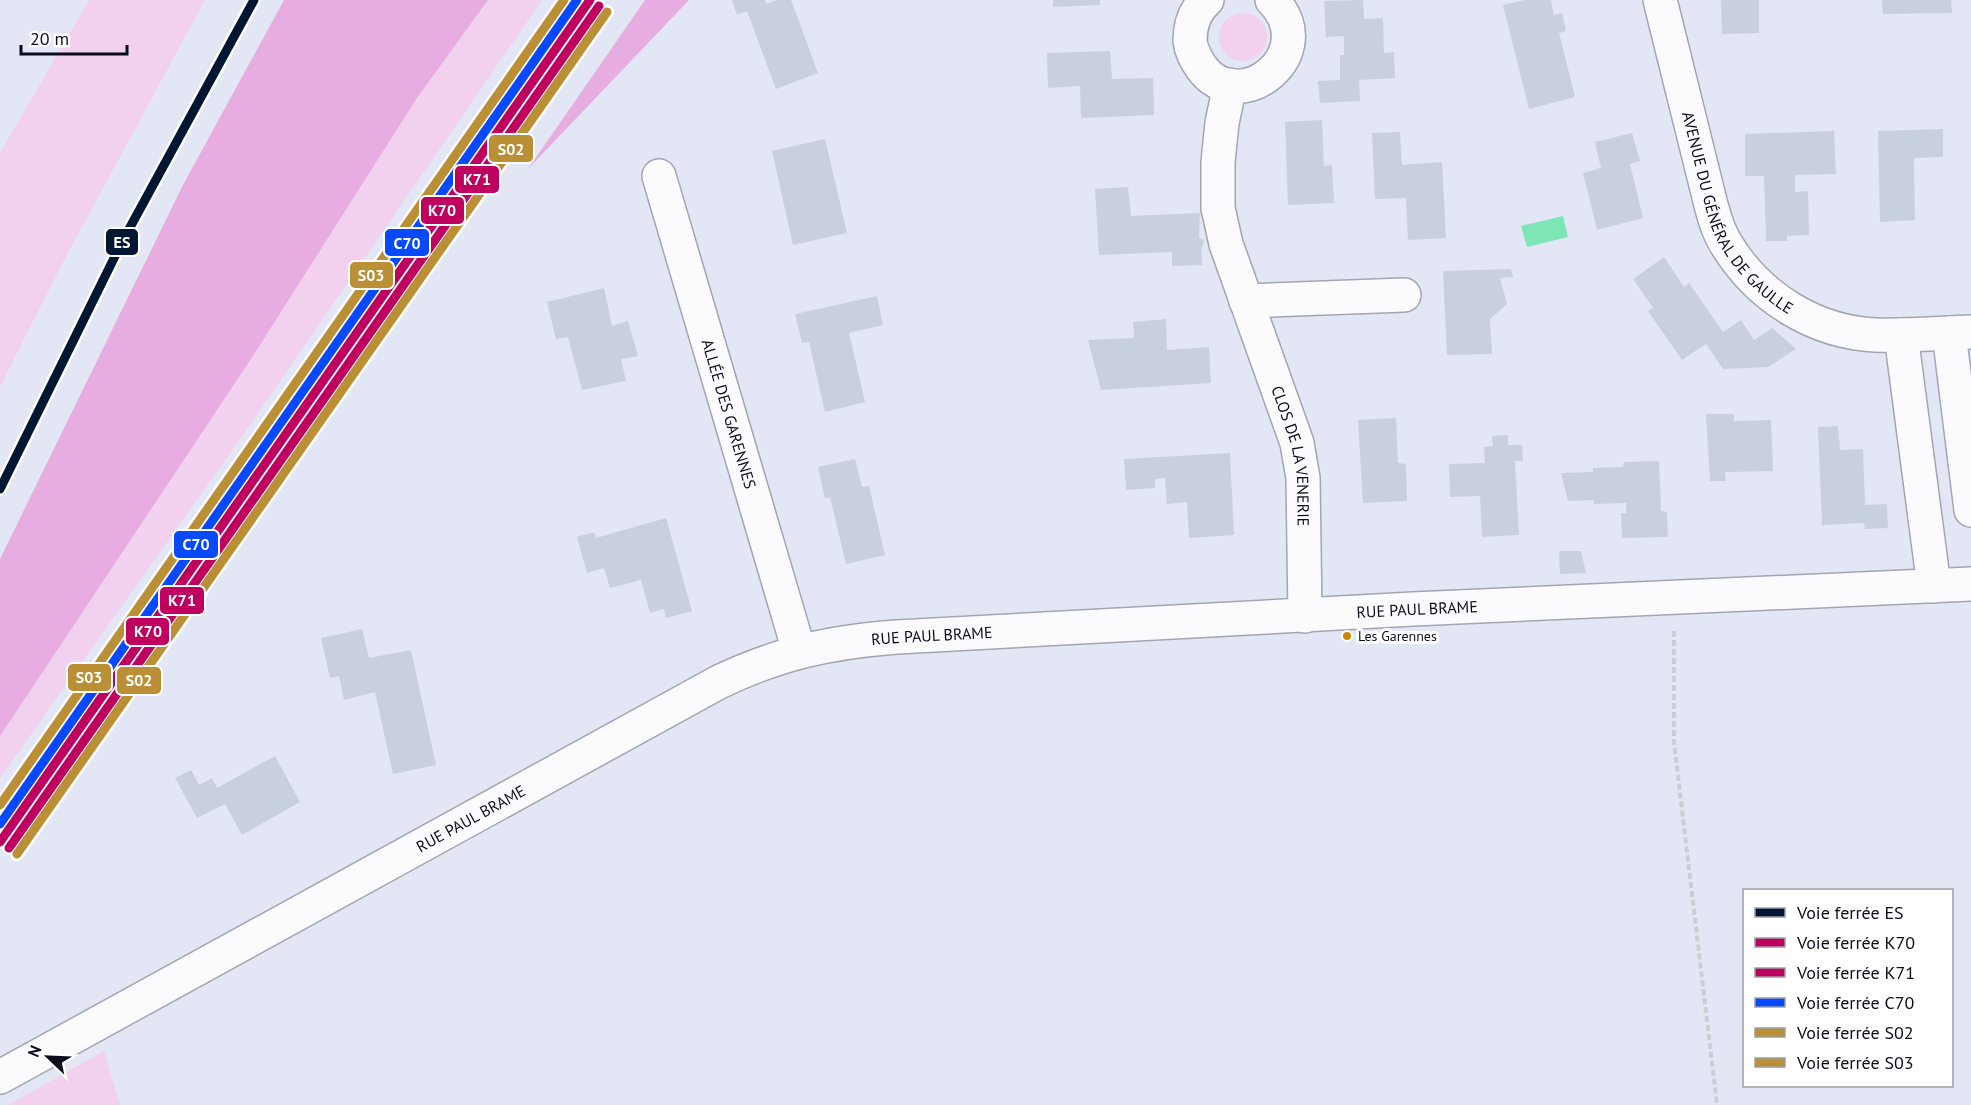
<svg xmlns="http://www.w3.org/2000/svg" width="1971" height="1105" viewBox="0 0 1971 1105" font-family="'PT Sans',sans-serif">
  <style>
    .green { fill: #f1d1ee }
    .forest { fill: #e7ade0 }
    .water { fill: #7ee5b6 }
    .building { fill: #c9d0dd }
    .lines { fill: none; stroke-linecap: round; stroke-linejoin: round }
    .minor-casing { stroke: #a3a5b3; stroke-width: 36 }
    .tertiary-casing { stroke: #a3a5b3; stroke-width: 36 }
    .path { stroke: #ccccd1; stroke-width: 4; stroke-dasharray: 6 3; stroke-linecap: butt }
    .minor { stroke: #fbfbfd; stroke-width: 33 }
    .tertiary { stroke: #fbfbfd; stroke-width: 33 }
    .rail-1-casing { stroke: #fff; stroke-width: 14 }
    .rail-2-casing { stroke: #fff; stroke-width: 14 }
    .rail-3-casing { stroke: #fff; stroke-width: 14 }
    .rail-4-casing { stroke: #fff; stroke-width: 14 }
    .rail-5-casing { stroke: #fff; stroke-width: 14 }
    .rail-6-casing { stroke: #fff; stroke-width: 14 }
    .rail-1 { stroke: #011633; stroke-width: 9 }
    .rail-2 { stroke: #bf005f; stroke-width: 9 }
    .rail-3 { stroke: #bf005f; stroke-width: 9 }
    .rail-4 { stroke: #0749ff; stroke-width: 9 }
    .rail-5 { stroke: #bb8f35; stroke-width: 9 }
    .rail-6 { stroke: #bb8f35; stroke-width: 9 }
    .bus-dot { fill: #c88705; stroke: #fff; stroke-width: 2 }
    .labels { text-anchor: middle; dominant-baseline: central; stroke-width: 6; stroke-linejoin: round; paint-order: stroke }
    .bus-label { font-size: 14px; fill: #0b0d1b; stroke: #fff; text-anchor: start }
    .street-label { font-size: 16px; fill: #0b0d1b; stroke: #fff }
    .line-badge { stroke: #fff; stroke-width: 2 }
    .badge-label { font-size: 16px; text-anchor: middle; font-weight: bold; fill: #fff }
  </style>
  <rect width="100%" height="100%" fill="#e3e6f4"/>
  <path class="green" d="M89,0H205L62,264L0,387V153Z
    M488,0H542L243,435L0,778V736L253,356L417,98Z
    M1219 37a24 24 0 1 1 48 0a24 24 0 1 1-48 0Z
    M104,1051L120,1105H8Z"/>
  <path class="forest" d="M284,0H488L417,98L253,356L0,736V559L183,185Z
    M645,0H689L528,169Z"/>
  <path class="water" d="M1563,216L1568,237L1527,247L1521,226Z"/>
  <path class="building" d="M732,0H765L766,4L777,0H791L818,73L776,89L747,11L737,15Z
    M1053,0H1100V5L1053,7Z
    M1363,0L1364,19L1383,18L1384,53L1394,52L1395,78L1359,80L1360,101L1320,103L1318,81L1340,80V55H1344V36L1326,37L1324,1Z
    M1524,0H1551L1554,15L1562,13L1566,31L1559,33L1575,97L1529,109L1503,5Z
    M1721,0H1759V33L1722,34Z
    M1882,0H1951L1952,13L1883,14Z
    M1110,51L1112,79L1153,78L1154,115L1081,118L1080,86L1048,88L1047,53Z
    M1322,120L1324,166L1332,165L1334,203L1288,205L1285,122Z
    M1943,129V157L1914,158L1915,220L1880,222L1878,131Z
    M1834,131L1836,174L1795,175V192L1808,191L1809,235L1787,236V241H1766L1764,176H1745V134Z
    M1400,132L1402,165L1442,162L1446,238L1408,240L1406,198L1375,199L1372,133Z
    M1632,133L1640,161L1630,164L1643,218L1597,230L1583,173L1601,168L1595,142Z
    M825,139L847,233L793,245L772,151Z
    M1128,187L1131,216L1200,213L1199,238L1204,240L1201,252L1202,265L1172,266V252L1099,255L1095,189Z
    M1664,257L1684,287L1689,283L1723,332L1741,320L1754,340L1772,328L1796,349L1768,367L1723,369L1706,344L1682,360L1648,311L1653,308L1633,279Z
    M1511,269L1513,277L1500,278L1507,304L1490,319L1492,354L1447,355L1443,271Z
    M604,288L612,326L628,321L638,356L621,359L626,381L582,390L568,337L556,339L547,302Z
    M877,296L883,325L849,333L865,402L825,412L809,342L802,343L795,314Z
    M1166,319L1167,350L1209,347L1211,383L1101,390L1088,340L1134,338L1133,322Z
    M1706,414H1734V421L1771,420L1773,471L1725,472L1726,481H1710Z
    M1396,418L1398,463L1406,464L1407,501L1363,503L1358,420Z
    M1838,426L1840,450L1863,449L1865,505L1887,504L1888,528L1865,529L1864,523L1822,525L1818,427Z
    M1508,435V445H1522L1523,461H1515L1519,535L1482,537L1480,496L1450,497L1449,464L1485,463L1484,447L1493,446L1492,436Z
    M1230,453L1234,535L1189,538L1187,502L1167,504L1165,478L1155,479V488L1126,490L1124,459Z
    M855,459L862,487L869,486L885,555L846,564L830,497L825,499L818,467Z
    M1659,461L1661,511L1667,512L1668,537L1622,538L1621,513H1626V503L1594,504V500L1568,501L1561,473L1593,472V468L1623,467L1624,462Z
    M666,518L692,611L666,618L664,609L650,613L641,580L610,588L604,568L587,573L577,537L594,532L596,538Z
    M1559,551H1581L1586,573L1560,574Z
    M362,629L369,658L411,650L436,765L393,774L375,692L344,700L339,676L330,678L321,638Z
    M275,756L300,802L242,835L225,804L197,818L175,778L191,770L199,785L212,778L217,788Z"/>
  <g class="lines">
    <g class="minor-casing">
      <g id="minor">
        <path d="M1207,0C1194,11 1190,25 1190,41C1191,51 1196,59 1201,67C1239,120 1324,53 1272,0"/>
        <path id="s1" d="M1660,0L1711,205C1715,220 1719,234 1728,247C1760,298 1815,332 1875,335C1907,336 1939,333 1971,332"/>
        <path id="s2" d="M1230,85L1222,123L1218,162V208L1226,244L1297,443L1303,478L1305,616"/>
        <path id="s3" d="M659,176L799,651"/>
        <path d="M1246,301L1404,295"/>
        <path d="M1949,333L1971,510"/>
        <path d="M1901,335L1934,586"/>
      </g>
    </g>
    <g class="tertiary-casing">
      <g id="tertiary">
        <path id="s4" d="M0,1077L719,682C780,653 830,642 897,637L1413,609L1971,584"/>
      </g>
    </g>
    <path class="path" d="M1674,631V742L1717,1105"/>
    <use href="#minor" class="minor"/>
    <use href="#tertiary" class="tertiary"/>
    <g class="rail-1-casing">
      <path id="rail-1" d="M0,489L122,242L254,0"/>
    </g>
    <g class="rail-2-casing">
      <path id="rail-2" d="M0,842L590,0"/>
    </g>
    <g class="rail-3-casing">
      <path id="rail-3" d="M9,848L599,6"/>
    </g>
    <g class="rail-4-casing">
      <path id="rail-4" d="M0,824L577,0"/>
    </g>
    <g class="rail-5-casing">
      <path id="rail-5" d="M17,854L607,12"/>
    </g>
    <g class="rail-6-casing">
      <path id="rail-6" d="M0,805L564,0"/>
    </g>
    <use href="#rail-1" class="rail-1"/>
    <use href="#rail-2" class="rail-2"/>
    <use href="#rail-3" class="rail-3"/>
    <use href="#rail-4" class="rail-4"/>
    <use href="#rail-5" class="rail-5"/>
    <use href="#rail-6" class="rail-6"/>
  </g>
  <circle class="bus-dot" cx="1347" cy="636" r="5"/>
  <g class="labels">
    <g class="bus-label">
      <text x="1358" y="636">Les Garennes</text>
    </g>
    <g class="street-label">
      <text stroke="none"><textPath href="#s1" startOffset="231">AVENUE DU GÉNÉRAL DE GAULLE</textPath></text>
      <text stroke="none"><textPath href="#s3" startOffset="248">ALLÉE DES GARENNES</textPath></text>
      <text stroke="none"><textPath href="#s2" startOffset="384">CLOS DE LA VENERIE</textPath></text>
      <text stroke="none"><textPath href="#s4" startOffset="1526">RUE PAUL BRAME</textPath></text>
      <text stroke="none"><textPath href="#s4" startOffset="1040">RUE PAUL BRAME</textPath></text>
      <text stroke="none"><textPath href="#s4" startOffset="537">RUE PAUL BRAME</textPath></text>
    </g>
  </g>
  <g class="line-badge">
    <rect x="488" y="134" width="46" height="29" rx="6" fill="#bb8f35"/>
    <rect x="454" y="165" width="46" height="29" rx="6" fill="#bf005f"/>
    <rect x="420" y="196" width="45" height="29" rx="6" fill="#bf005f"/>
    <rect x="105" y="228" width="34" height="28" rx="6" fill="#011633"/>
    <rect x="384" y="228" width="46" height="29" rx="6" fill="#0749ff"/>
    <rect x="349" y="261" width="45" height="28" rx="6" fill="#bb8f35"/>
    <rect x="173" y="530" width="46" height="29" rx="6" fill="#0749ff"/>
    <rect x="159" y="586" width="46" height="29" rx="6" fill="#bf005f"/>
    <rect x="125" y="617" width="45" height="29" rx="6" fill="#bf005f"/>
    <rect x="67" y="663" width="45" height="29" rx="6" fill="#bb8f35"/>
    <rect x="116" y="666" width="46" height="29" rx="6" fill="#bb8f35"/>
  </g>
  <g class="badge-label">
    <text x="511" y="155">S02</text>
    <text x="477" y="185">K71</text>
    <text x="442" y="216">K70</text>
    <text x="122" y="248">ES</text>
    <text x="407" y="249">C70</text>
    <text x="371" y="281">S03</text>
    <text x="196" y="550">C70</text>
    <text x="182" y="606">K71</text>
    <text x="148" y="637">K70</text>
    <text x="89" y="683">S03</text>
    <text x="139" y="686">S02</text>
  </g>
  <rect x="1743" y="889" width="210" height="198" fill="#ffffff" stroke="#9d9ea4" stroke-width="1.5"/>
  <rect x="1755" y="908" width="30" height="9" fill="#011633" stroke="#9d9ea4" stroke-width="1.5"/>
  <text x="1797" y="919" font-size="18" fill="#0b0d1b">Voie ferrée ES</text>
  <rect x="1755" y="938" width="30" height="9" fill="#bf005f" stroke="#9d9ea4" stroke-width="1.5"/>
  <text x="1797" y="949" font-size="18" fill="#0b0d1b">Voie ferrée K70</text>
  <rect x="1755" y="968" width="30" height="9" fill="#bf005f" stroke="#9d9ea4" stroke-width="1.5"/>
  <text x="1797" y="979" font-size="18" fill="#0b0d1b">Voie ferrée K71</text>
  <rect x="1755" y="998" width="30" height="9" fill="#0749ff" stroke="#9d9ea4" stroke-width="1.5"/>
  <text x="1797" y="1009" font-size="18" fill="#0b0d1b">Voie ferrée C70</text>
  <rect x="1755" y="1028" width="30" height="9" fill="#bb8f35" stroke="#9d9ea4" stroke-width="1.5"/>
  <text x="1797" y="1039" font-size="18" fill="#0b0d1b">Voie ferrée S02</text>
  <rect x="1755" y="1058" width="30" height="9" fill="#bb8f35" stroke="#9d9ea4" stroke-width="1.5"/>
  <text x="1797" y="1069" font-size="18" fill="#0b0d1b">Voie ferrée S03</text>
  <g transform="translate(48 1057) rotate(293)" stroke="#ffffff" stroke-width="4.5" paint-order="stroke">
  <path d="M0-4.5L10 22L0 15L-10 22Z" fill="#0b0d1b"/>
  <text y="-9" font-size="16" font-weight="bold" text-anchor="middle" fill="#0b0d1b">N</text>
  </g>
  <path d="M21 45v9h106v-9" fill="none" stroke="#0b0d1b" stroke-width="3"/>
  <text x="30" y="45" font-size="18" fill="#0b0d1b" stroke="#ffffff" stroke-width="4.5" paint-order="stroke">20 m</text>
</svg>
